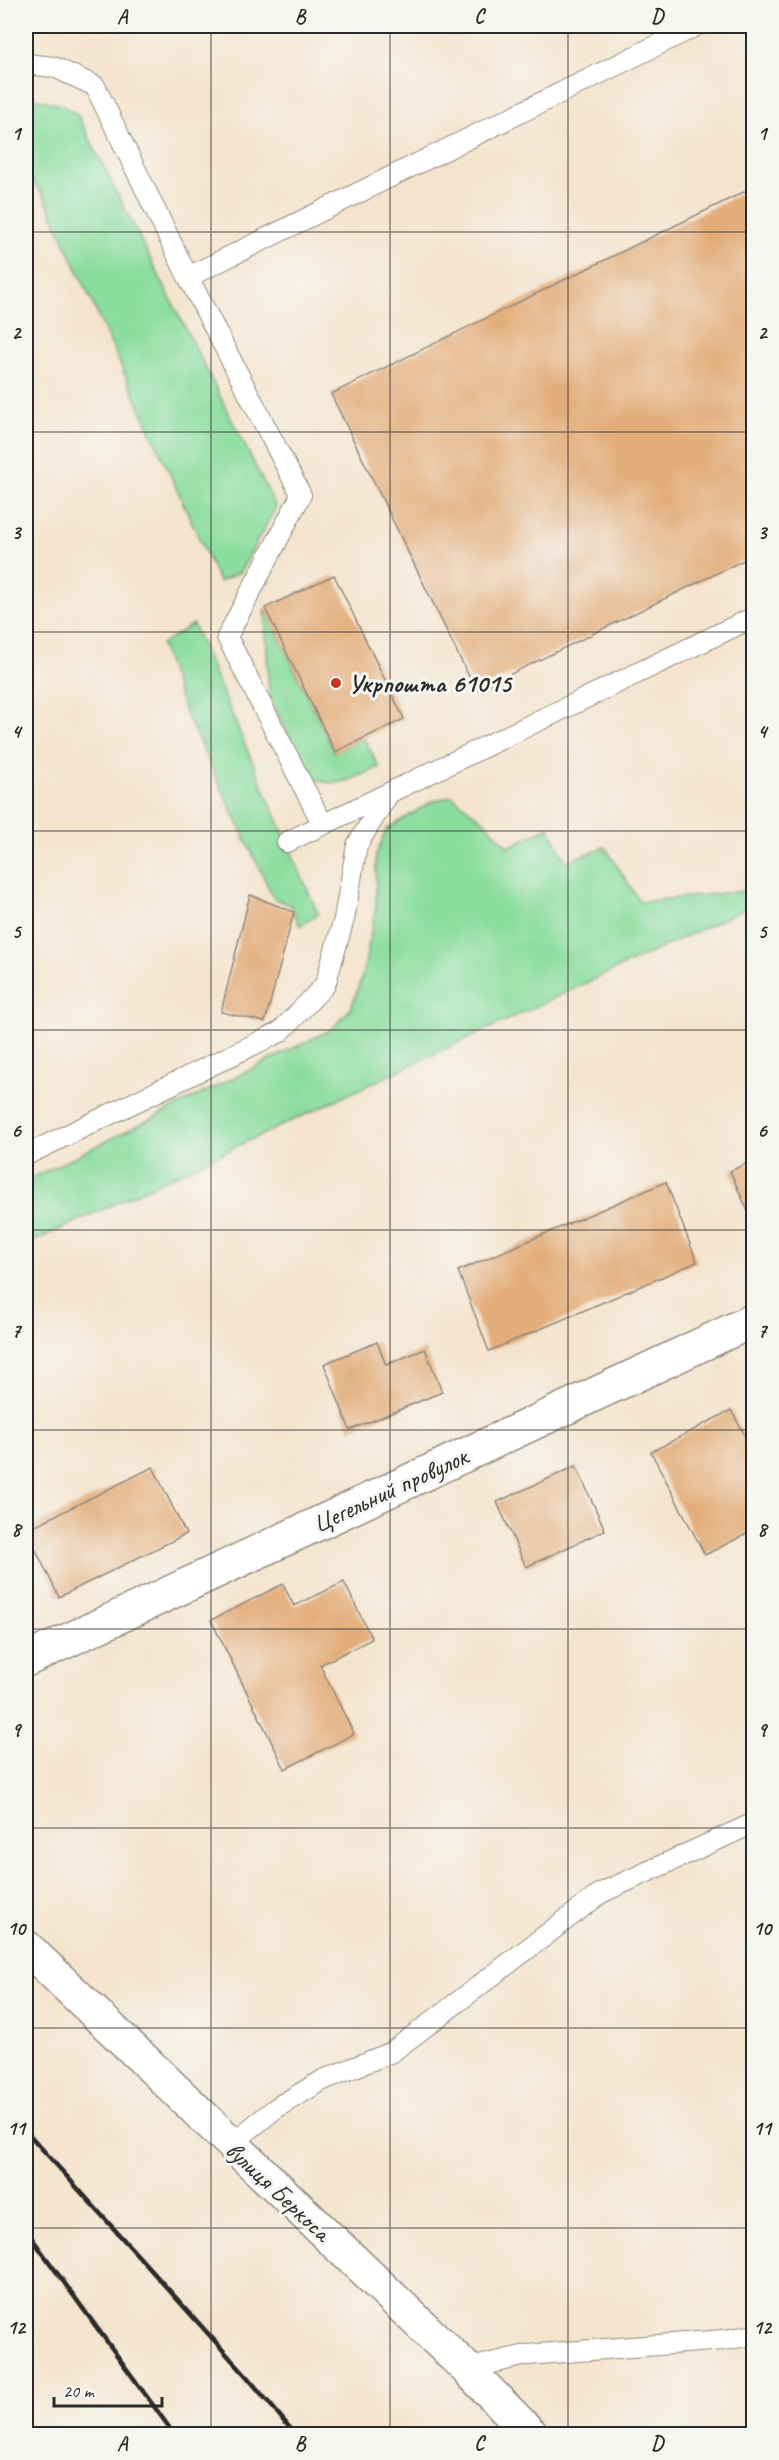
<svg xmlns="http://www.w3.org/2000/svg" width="779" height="2460" viewBox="0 0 779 2460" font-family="Caveat,sans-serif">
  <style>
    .green { fill: #8bdd9e; stroke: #5b8464; stroke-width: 1.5 }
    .building { fill: #e3ad7a }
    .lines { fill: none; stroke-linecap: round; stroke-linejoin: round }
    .service-casing { stroke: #90887c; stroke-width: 22 }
    .minor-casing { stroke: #90887c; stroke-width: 36 }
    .tertiary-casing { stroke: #90887c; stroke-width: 36 }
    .service { stroke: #fff; stroke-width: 20 }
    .minor { stroke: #fff; stroke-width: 33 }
    .tertiary { stroke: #fff; stroke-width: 33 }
    .rail { stroke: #2b2b2b; stroke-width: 4.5 }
    .grid { fill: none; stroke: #2b2b2b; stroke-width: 1.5; stroke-opacity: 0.55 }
    .poi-dot { fill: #c8321e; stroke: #f6f6f2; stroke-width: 2 }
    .labels { text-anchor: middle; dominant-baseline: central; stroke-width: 6; stroke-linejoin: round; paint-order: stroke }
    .poi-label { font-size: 26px; font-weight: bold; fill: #2b2b2b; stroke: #f6f6f2; text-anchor: start }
    .street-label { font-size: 26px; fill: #2b2b2b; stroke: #f6f6f2 }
    .neatline { fill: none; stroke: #2b2b2b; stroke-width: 2 }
    .grid-label { font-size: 20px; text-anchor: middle; font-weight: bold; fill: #2b2b2b }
  </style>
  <rect width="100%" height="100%" fill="#f6f6f2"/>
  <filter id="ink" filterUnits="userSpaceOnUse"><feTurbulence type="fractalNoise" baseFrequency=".0167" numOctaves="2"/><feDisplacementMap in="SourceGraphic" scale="12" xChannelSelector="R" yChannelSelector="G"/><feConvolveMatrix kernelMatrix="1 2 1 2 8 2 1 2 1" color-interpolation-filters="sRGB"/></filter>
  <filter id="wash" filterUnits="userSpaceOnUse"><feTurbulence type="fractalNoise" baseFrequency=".008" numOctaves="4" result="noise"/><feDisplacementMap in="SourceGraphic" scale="24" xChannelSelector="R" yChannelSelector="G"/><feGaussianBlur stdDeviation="1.35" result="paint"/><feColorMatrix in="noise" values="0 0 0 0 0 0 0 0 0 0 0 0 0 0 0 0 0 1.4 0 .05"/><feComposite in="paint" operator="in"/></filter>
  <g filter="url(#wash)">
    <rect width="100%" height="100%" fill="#f4e4cd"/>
    <path class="green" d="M38,99L64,106L78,116L276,507L240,572L219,582L44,196L30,177L26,175V100Z
      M265,608L334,752L364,738L379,767C354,779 335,790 308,776L269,696Z
      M193,624L318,914L300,926L291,905L274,899L184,710L161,644Z
      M452,796L486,823L508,847L549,827L566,862L605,847L640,902L753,890V905L26,1245V1181L332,1029L351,1008L363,974L376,907V855L387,829L431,802Z"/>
    <g id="blocks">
      <path class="building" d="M754,187V555L476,691L331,394Z
        M334,575L404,719L335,752L265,608Z
        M250,895L294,912L265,1022L221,1012Z
        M754,1160V1225L730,1171Z
        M666,1182L697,1262L489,1351L458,1271Z
        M377,1342L386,1365L425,1349L442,1392L350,1430L324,1364Z
        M731,1410L754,1452V1530L705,1555L651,1452Z
        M576,1466L605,1530L526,1567L497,1502Z
        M153,1467L186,1534L59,1597L26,1530Z
        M344,1582L372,1639L320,1665L354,1734L285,1769L211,1620L283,1584L294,1606Z"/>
    </g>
  </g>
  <g filter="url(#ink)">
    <use href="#blocks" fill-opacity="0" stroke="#90887c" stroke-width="1.5"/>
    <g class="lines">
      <g class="service-casing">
        <path id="service" d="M26,64L54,67L95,86L188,277L301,495L227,637L323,825
          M188,277L696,26
          M287,842L754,617
          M26,1155L280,1032L325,985L344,919L357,845L389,793
          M230,2145L276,2108L323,2080L392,2052L601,1893L754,1823
          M467,2369L526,2355L724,2340L754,2335"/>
      </g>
      <g class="minor-casing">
        <path id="minor" d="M26,1660L754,1320"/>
      </g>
      <g class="tertiary-casing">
        <path id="tertiary" d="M26,1947L467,2369L531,2434"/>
      </g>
      <use href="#service" class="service"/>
      <use href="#minor" class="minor"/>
      <use href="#tertiary" class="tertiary"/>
      <path class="rail" d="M26,27L29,26
        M26,2131L248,2378L295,2434
        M26,2230L174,2434"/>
    </g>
  </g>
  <path class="grid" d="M211,26V2434M390,26V2434M568,26V2434M26,232H754M26,432H754M26,632H754M26,831H754M26,1030H754M26,1230H754M26,1430H754M26,1629H754M26,1828H754M26,2028H754M26,2228H754"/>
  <circle class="poi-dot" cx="336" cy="683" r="6"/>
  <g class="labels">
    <g class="poi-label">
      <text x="348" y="683">Укрпошта 61015</text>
    </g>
    <g class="street-label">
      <text transform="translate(390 1490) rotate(-25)">Цегельний провулок</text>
      <text transform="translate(278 2191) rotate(43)">вулиця Беркоса</text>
    </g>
  </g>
  <rect width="779" height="2460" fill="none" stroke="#f6f6f2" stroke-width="66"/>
  <path d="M54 2397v9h108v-9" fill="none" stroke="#2b2b2b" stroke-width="3"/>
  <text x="63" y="2397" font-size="18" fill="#2b2b2b" stroke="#f6f6f2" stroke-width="4.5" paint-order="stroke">20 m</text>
  <rect x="33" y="33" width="713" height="2394" class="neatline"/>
  <g class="grid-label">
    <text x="122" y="23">A</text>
    <text x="300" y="23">B</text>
    <text x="479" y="23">C</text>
    <text x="657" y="23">D</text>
    <text x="16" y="140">1</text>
    <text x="762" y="140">1</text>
    <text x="16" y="339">2</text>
    <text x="762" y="339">2</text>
    <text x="16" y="539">3</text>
    <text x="762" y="539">3</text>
    <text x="16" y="738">4</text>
    <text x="762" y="738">4</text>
    <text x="16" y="938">5</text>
    <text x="762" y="938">5</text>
    <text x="16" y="1137">6</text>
    <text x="762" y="1137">6</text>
    <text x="16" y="1337">7</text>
    <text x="762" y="1337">7</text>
    <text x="16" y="1536">8</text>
    <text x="762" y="1536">8</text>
    <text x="16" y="1736">9</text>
    <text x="762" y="1736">9</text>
    <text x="16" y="1935">10</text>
    <text x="762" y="1935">10</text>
    <text x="16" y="2135">11</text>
    <text x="762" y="2135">11</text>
    <text x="16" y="2334">12</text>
    <text x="762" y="2334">12</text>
    <text x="122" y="2450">A</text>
    <text x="300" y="2450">B</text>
    <text x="479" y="2450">C</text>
    <text x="657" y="2450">D</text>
  </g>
</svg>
